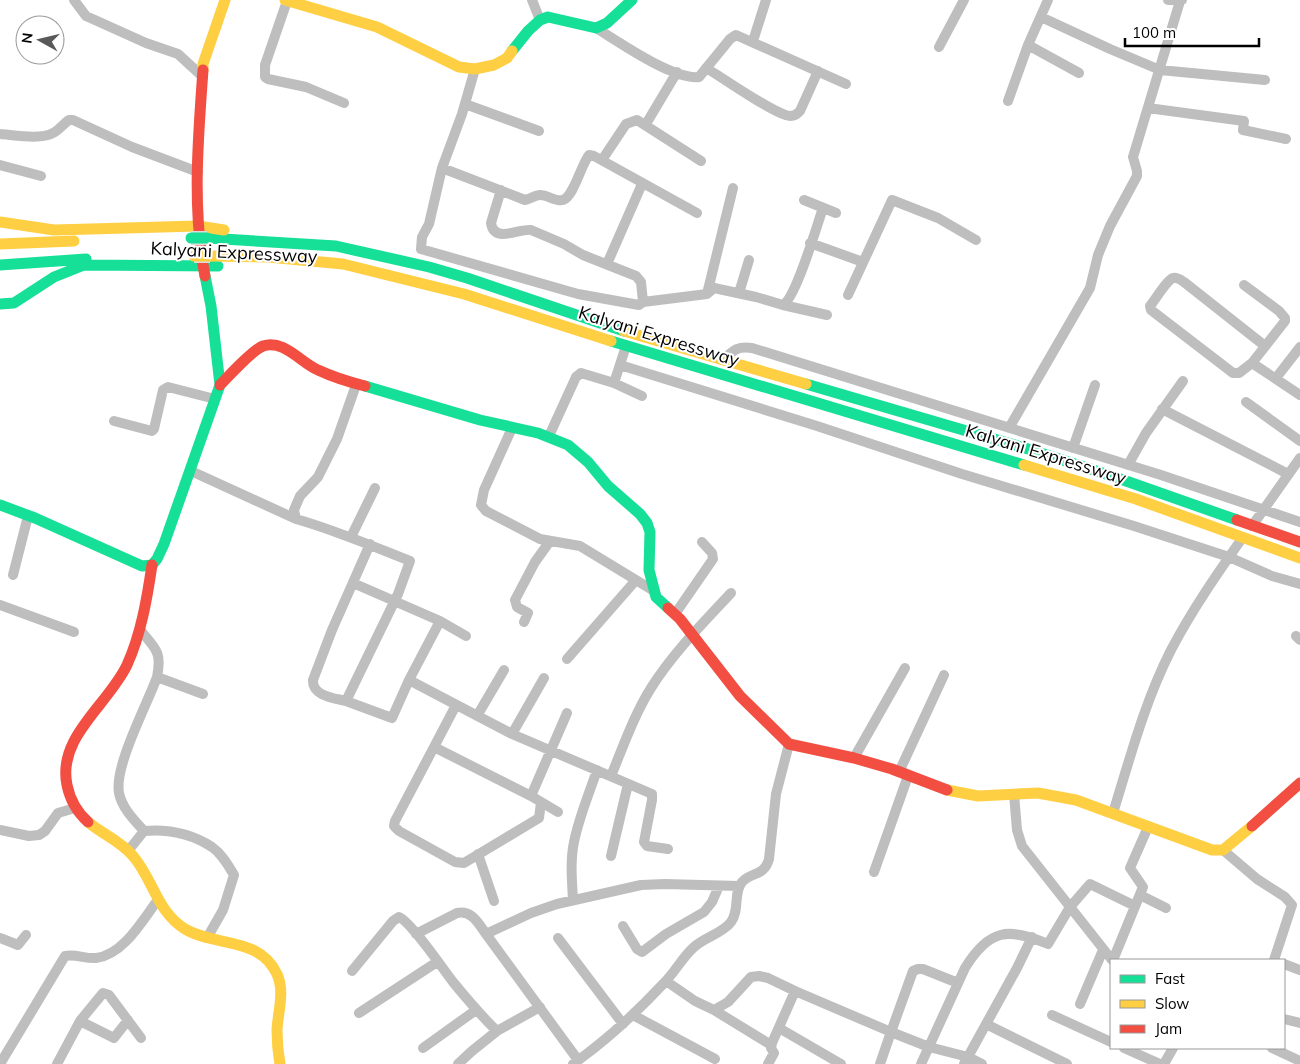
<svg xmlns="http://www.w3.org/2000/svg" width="1300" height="1064" viewBox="0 0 1300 1064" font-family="Mulish,sans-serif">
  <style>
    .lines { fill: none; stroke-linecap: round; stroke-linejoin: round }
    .street { stroke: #bebebe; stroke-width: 10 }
    .fast { stroke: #16e098; stroke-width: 11 }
    .slow { stroke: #ffcf43; stroke-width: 11 }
    .jam { stroke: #f24e42; stroke-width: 11 }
    .fast-bridge-casing { stroke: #dbdbdb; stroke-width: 14; stroke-linecap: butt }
    .slow-bridge-casing { stroke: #dbdbdb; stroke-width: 14; stroke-linecap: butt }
    .fast-bridge { stroke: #16e098; stroke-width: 11 }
    .slow-bridge { stroke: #ffcf43; stroke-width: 11 }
    .labels { text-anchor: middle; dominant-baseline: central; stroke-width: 4; stroke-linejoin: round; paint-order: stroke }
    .street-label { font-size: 18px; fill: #000; stroke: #fff }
  </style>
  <rect width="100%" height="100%" fill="#fff"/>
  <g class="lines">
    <path class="street" d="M74,0L86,16L146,43L178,54L203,77
      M532,0L540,20
      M1168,0H1182
      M287,1L265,65V77L268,79L306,87L344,103
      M1041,17L1110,49L1160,70L1265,80
      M596,28C619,42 673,80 699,77L730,39L736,35L846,84
      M753,41L766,0
      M1028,45L1079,73
      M939,47L964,0
      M706,68C722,77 775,115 790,116C795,116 797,114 800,111L818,71
      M475,69L462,114L442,168L429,224L422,237L421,249L578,294L639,305L643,302L707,294L714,288L756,297L783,305C796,298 817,225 823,208
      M1008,101L1028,45L1048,0
      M465,104L539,131
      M1148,108L1244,121L1243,130L1286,139
      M646,124L677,72
      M0,134C14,135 41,140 53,133C59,130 63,124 69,120H73L132,147L198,172
      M602,160L626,124L637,120L701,161
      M0,165L41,176
      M442,168L525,200C531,199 535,195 540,195C548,195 556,202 563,200C574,196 581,165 589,155L594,156L697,213
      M501,190L491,223C494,244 520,228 531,230L564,244L583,255L636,276L641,282L643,302
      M804,200L836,213
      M810,243L863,262
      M607,264L642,184
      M1244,285L1279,311L1285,318V321L1252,363
      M739,293L749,260
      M707,294L733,188
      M848,295L892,200L938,218L976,240
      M783,305L827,315
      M1265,346L1184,282C1181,280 1177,277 1173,278C1167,280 1155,300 1150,306L1151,310L1233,373H1239L1252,363L1300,395
      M723,360C733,351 736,346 752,348L1161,475L1300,522
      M620,365L817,426L962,474L1134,526L1229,557L1272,576L1300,584
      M1276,378L1300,347
      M614,383L626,346
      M356,385L337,439L318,477L300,496L294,510L296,519C335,530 372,546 410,561L398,594L346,701C334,698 312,696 313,680L332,630L370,544
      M1246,402L1300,441
      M1162,409L1288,474
      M114,421L152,431L154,429L163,390L168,387L215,399
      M512,428L484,490L481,505L486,511L540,539L580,546L654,591
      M1009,428L1090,288L1098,255L1110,226L1137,176V171L1133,157L1180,1
      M549,436L576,377L581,373L614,383L642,396
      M1073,448L1095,385
      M1128,465L1146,433L1183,381
      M191,471L296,519
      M1252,526L1300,458
      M351,537L375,488
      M13,575L28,516
      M353,583L440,621L466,636
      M0,605L74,632
      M675,614L713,559L712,553L702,542
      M524,622L528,613L517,607L515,600L535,562L550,541
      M141,631C156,649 162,652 157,677
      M1296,636L1300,640
      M567,659L636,580
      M409,680L440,621
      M203,694L157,677C147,705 114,766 119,793C122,808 134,820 144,831C168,829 192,834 212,847C222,854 228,865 234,875L223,910L207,938
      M346,701L392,718L409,680L512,734L652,794V800L644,842L647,846L668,849
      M456,705L434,747L531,796L558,812
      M477,716L504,670
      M512,734L544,678
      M434,747L395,821L394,826L399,831L455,862L464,863L539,818L541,802
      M854,758L905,668
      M899,772L944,675
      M611,776C623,747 634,715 651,688C673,653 703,623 731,593
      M1014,794L1017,830L1022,846L1112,960
      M531,796L567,713
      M1113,813C1130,758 1145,701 1171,650C1192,610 1217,574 1243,537
      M0,830L29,836L39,835L45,831L58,813L75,808
      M1223,850L1257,879L1285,897L1292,905L1274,960
      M128,851L144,831
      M478,854L494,901
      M611,856L628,784
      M874,872L908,776
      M1140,895L1166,908
      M573,900C572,881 570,861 574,842C579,817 589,794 597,770
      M623,926L637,949L642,952L666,934L704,912L712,902L719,886
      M416,934L457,913C472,910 478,923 486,934
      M0,938L18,945L26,935
      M558,938L623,1024
      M1113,960L1143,887L1130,868L1148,827
      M1284,964L1300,970
      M352,971L393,921L399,917C411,922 443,969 453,982C467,999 481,1016 497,1031L540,1007
      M666,981L695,1001L714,1010L728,1002L751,977L759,976L768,978L795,991L772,1043L771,1048L774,1053L768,1064
      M958,983L923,969H918L913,971L891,1032L929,1047L968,1057L982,1064
      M795,991L891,1032L880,1064
      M1080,1004L1103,950
      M714,1010L771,1045
      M359,1013L437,962
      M633,1015L715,1059
      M1052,1015L1111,1042
      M1284,1019L1300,1023
      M80,1021L114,1038L128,1020
      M986,1024L1067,1064
      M779,1028L841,1064
      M423,1048L476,1010
      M1124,1048L1160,1064
      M1272,1048L1300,1061
      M578,1060L486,934L531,913L557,904L641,885L665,884L739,886
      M0,1064L65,956C76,954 86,959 96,958C123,955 142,921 157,901
      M57,1064L80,1021L103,993L109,995L141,1038
      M458,1064L472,1051L497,1031
      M573,1064C607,1040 636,1013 664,983C675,972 682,958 693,948C704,937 722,934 731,922C740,910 733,893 742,882C752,871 764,877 769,859L776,794L789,744
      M921,1064L965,968C989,929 1008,927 1048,944L1070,907L1090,884L1135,906
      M964,1064L1017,968L1032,937
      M1164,1064L1173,1048"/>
    <path class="fast" d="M512,51L528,31L540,20L548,17L596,28L607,23L632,0
      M207,238L336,246L429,267L467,278L624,331
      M0,265L86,259
      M0,304L14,303L54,277L84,265L218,266
      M611,341L1024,465
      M806,384L1025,448L1109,475L1237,520
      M365,386L480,420L538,433L568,445L588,462L608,486L640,514L647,523L650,532L649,570L656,597L668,608
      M0,505L35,518L142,566L152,565L157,559L164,544L220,385L211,306L205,276"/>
    <path class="slow" d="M285,0L377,27L459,67L475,69L494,65L507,58L512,51
      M203,70V64L225,0
      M0,222L54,230L198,226L224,230
      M0,244L74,241
      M210,256L268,257L343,264L464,294L611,341
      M624,331L806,384
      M1024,465L1136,499L1300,558
      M947,790L978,796L1038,793L1076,800L1212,850H1223L1252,826
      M88,822C102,834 121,841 133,856C153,879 157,912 185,929C215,947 259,936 277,974C285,992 278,1011 277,1030C277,1041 278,1053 280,1064"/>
    <path class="jam" d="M203,70C198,139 192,209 205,276
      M220,385C229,376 252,350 263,346C284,339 301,363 318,370C333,377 349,382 365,386
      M1237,520L1300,542
      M668,608L680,619L740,696L789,744L854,758L892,769L947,790
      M88,822C77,812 70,800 67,785C57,737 108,705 127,665C141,634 147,599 152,565
      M1252,826L1300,783"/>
    <g class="fast-bridge-casing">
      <path id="fast-bridge" d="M191,238H207"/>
    </g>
    <g class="slow-bridge-casing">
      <path id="slow-bridge" d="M194,256H210"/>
    </g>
    <use href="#fast-bridge" class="fast-bridge"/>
    <use href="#slow-bridge" class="slow-bridge"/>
  </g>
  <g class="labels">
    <g class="street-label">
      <text transform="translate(234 252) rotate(3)">Kalyani Expressway</text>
      <text transform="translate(659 336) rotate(17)">Kalyani Expressway</text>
      <text transform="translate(1046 454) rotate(17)">Kalyani Expressway</text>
    </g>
  </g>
  <rect x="1110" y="959" width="175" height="90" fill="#ffffff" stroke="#999999"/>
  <rect x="1120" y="975" width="25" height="8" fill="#16e098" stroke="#999999"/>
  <text x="1155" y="984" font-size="15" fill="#000000">Fast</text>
  <rect x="1120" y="1000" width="25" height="8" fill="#ffcf43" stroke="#999999"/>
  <text x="1155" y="1009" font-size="15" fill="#000000">Slow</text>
  <rect x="1120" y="1025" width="25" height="8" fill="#f24e42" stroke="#999999"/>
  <text x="1155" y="1034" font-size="15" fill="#000000">Jam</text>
  <g transform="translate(40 40) rotate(278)"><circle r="24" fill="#ffffff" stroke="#999999"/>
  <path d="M0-4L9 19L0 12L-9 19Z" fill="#595959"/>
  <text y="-8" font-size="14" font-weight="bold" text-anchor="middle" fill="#000000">N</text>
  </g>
  <path d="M1125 38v8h134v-8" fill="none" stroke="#000000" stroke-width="2.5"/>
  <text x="1132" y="38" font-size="15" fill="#000000" stroke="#ffffff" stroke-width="4" paint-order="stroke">100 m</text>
</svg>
